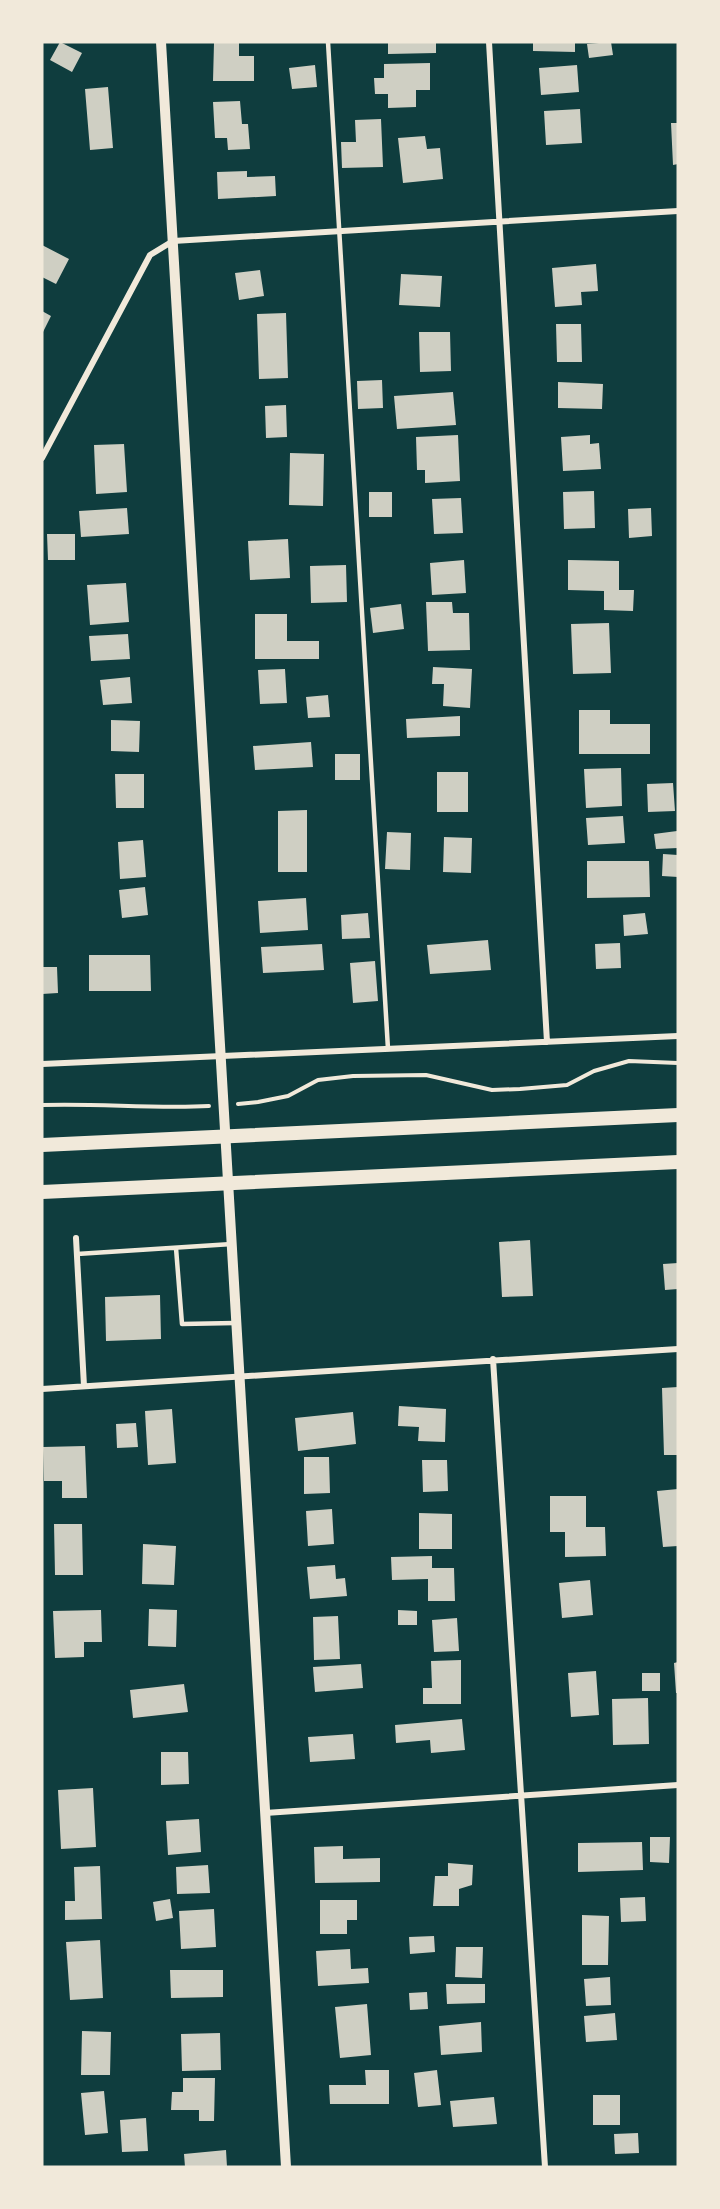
<svg xmlns="http://www.w3.org/2000/svg" width="720" height="2209" viewBox="0 0 720 2209" font-family="'Space Grotesk',sans-serif">
  <style>
    .building { fill: #cfcfc3 }
    .lines { fill: none; stroke-linecap: round; stroke-linejoin: round }
    .path { stroke: #f1e9da; stroke-width: 4 }
    .service { stroke: #f1e9da; stroke-width: 4.5 }
    .minor { stroke: #f1e9da; stroke-width: 6 }
    .tertiary { stroke: #f1e9da; stroke-width: 10 }
    .trunk { stroke: #f1e9da; stroke-width: 14 }
  </style>
  <rect width="100%" height="100%" fill="#0f3d3e"/>
  <path class="building" d="M60,42L82,53L72,72L50,60Z
    M388,42H436V53L388,54Z
    M533,42H575V52L533,51Z
    M611,42L613,55L589,58L587,44Z
    M214,43H239V56H254V81H213Z
    M430,63V90H416V107L388,108V94H375L374,78H384V64Z
    M315,65L317,87L292,89L289,68Z
    M577,65L579,92L541,95L539,68Z
    M108,87L113,148L90,150L85,89Z
    M240,101L242,124H248L250,149L228,150L227,138H215L213,102Z
    M580,109L582,143L546,145L544,111Z
    M381,119L383,167L342,168L341,142H356L355,120Z
    M671,123H678V164L673,165Z
    M425,136L427,149L440,148L443,179L403,183L398,138Z
    M247,171V177L275,176L276,196L218,199L217,172Z
    M42,245L69,259L56,284L42,277Z
    M596,264L598,291L581,292L582,305L555,307L552,268Z
    M260,270L264,296L239,300L235,273Z
    M401,274L442,276L440,307L399,305Z
    M42,311L51,316L42,334Z
    M286,313L288,378L259,379L257,314Z
    M556,324H581L582,362H557Z
    M419,332H450L451,371L420,372Z
    M382,380L383,408L358,409L357,381Z
    M558,382L603,384L602,409L558,408Z
    M453,392L456,425L397,429L394,396Z
    M286,405L287,437L266,438L265,406Z
    M458,435L460,481L425,483V470H417L416,437Z
    M590,435V444L599,443L601,469L563,471L561,437Z
    M124,444L127,492L96,494L94,445Z
    M290,453L324,454L323,506L289,505Z
    M594,491L595,528L564,529L563,492Z
    M369,492H392V517H369Z
    M461,498L463,533L434,534L432,499Z
    M127,508L129,534L81,537L79,511Z
    M651,508L652,536L629,538L628,509Z
    M47,534H75V560H48Z
    M288,539L290,578L250,580L248,541Z
    M464,560L466,593L432,595L430,563Z
    M568,560L619,561V590H634L633,611L604,610V591L568,590Z
    M346,565L347,602L311,603L310,566Z
    M126,583L129,622L90,625L87,585Z
    M426,602H452L453,613H469L470,650L428,651Z
    M401,604L404,629L373,633L370,608Z
    M255,614H287V641H319V659H255Z
    M609,623L611,673L573,674L571,624Z
    M128,634L130,659L91,661L89,636Z
    M433,667L472,669L470,708L443,706L444,684H432Z
    M285,669L287,703L260,704L258,670Z
    M130,677L132,703L103,705L100,680Z
    M328,695L330,717L308,718L306,697Z
    M579,710H610V724H650V754H579Z
    M460,716V736L407,738L406,719Z
    M111,720L140,721L139,752L111,751Z
    M311,742L313,767L255,770L253,746Z
    M335,754H360V780H335Z
    M621,768L622,806L586,808L584,769Z
    M437,772H468V812H437Z
    M115,774H144V808H116Z
    M673,783L675,811L648,812L647,784Z
    M307,810V872H278V811Z
    M623,816L625,843L588,845L586,818Z
    M677,831L678,848L656,849L654,834Z
    M387,832L411,833L410,870L385,869Z
    M444,837L472,838L471,873L443,872Z
    M143,840L146,877L120,879L118,842Z
    M663,854L678,855V877L662,876Z
    M587,861H649L650,897L587,898Z
    M145,887L148,915L122,918L119,890Z
    M306,898L308,930L260,933L258,901Z
    M368,913L370,938L342,939L341,915Z
    M645,913L648,934L624,936L623,915Z
    M488,940L491,970L430,974L427,945Z
    M620,943L621,968L596,969L595,944Z
    M322,944L324,970L263,973L261,947Z
    M89,955H150L151,991H89Z
    M375,961L378,1001L353,1003L350,963Z
    M42,967H57L58,993L42,994Z
    M530,1240L533,1296L502,1297L499,1242Z
    M678,1263V1289L665,1290L663,1264Z
    M160,1295L161,1339L106,1341L105,1297Z
    M678,1387V1455H664L662,1388Z
    M399,1406L446,1409L445,1442L418,1441L419,1427L398,1426Z
    M172,1409L176,1463L148,1465L145,1411Z
    M353,1412L356,1444L298,1451L295,1418Z
    M136,1423L138,1447L117,1448L116,1424Z
    M85,1446L87,1498H62V1481H44L43,1447Z
    M304,1457H329L330,1493L304,1494Z
    M422,1460H447L448,1491L423,1492Z
    M678,1489V1546L663,1547L657,1491Z
    M550,1496H586V1527H605L606,1556L565,1557V1532H550Z
    M332,1509L334,1544L308,1546L306,1511Z
    M419,1513L452,1514V1549H419Z
    M54,1524H82L83,1575H55Z
    M143,1544L176,1546L174,1585L142,1584Z
    M432,1556V1568H454L455,1601H428V1579L392,1580L391,1557Z
    M335,1565L336,1579L345,1578L347,1596L310,1599L307,1567Z
    M590,1580L593,1615L562,1618L559,1583Z
    M149,1609L177,1610L176,1647L148,1646Z
    M101,1610L102,1642H84V1657L55,1658L53,1611Z
    M398,1610L417,1611V1625H398Z
    M338,1616L340,1659L314,1660L313,1617Z
    M457,1618L459,1651L434,1652L432,1620Z
    M461,1660V1704H423V1688H432L431,1661Z
    M678,1662V1693H676L674,1663Z
    M361,1664L363,1688L315,1692L313,1667Z
    M596,1671L599,1715L571,1717L568,1673Z
    M642,1673H660V1691H642Z
    M184,1684L188,1712L133,1718L130,1690Z
    M648,1698L649,1744L613,1745L612,1699Z
    M462,1719L465,1750L431,1753L430,1740L396,1743L395,1725Z
    M353,1734L355,1759L310,1762L308,1737Z
    M161,1752H188L189,1784L161,1785Z
    M93,1788L96,1847L61,1849L58,1790Z
    M199,1819L201,1852L168,1855L166,1821Z
    M650,1837H670L669,1863L650,1862Z
    M642,1842L643,1870L578,1872V1843Z
    M343,1846V1859L380,1858V1882L315,1883L314,1847Z
    M448,1863L473,1865L472,1885L459,1889V1906H433L435,1876H448Z
    M208,1865L210,1893L177,1894L176,1867Z
    M100,1866L102,1919L65,1920V1901H75L74,1867Z
    M645,1897L646,1921L621,1922L620,1898Z
    M170,1899L173,1918L156,1921L153,1902Z
    M320,1900H357V1920H347V1934H320Z
    M214,1909L216,1947L181,1949L179,1911Z
    M582,1915L609,1916L608,1965H582Z
    M434,1936L435,1952L410,1954L409,1937Z
    M100,1940L103,1998L70,2000L66,1942Z
    M456,1947H483L482,1978L455,1977Z
    M350,1949L351,1969L368,1968L369,1983L318,1986L316,1951Z
    M170,1970H223V1997L171,1998Z
    M610,1977L611,2005L586,2006L584,1979Z
    M446,1984H485V2003L447,2004Z
    M427,1992L428,2009L410,2010L409,1993Z
    M367,2004L371,2055L340,2058L335,2007Z
    M615,2013L617,2040L586,2042L584,2016Z
    M481,2022L482,2052L441,2055L439,2026Z
    M82,2031L111,2032L110,2075H81Z
    M220,2033L221,2070L182,2071L181,2034Z
    M365,2070H389V2104H330L329,2085H366Z
    M437,2070L441,2105L418,2107L414,2073Z
    M183,2078H215L214,2121H199V2110H171L172,2092H183Z
    M104,2091L108,2133L85,2135L81,2093Z
    M593,2095H620V2125H593Z
    M494,2097L497,2124L453,2127L450,2101Z
    M146,2118L148,2151L122,2152L120,2120Z
    M638,2133L639,2153L615,2154L614,2134Z
    M226,2150L227,2167H185L184,2154Z"/>
  <g class="lines">
    <path class="path" d="M238,1104L258,1102L288,1096L318,1080L353,1076L426,1075L492,1090L520,1089L567,1085L594,1071L629,1061L678,1063
      M42,1105C98,1103 153,1109 209,1106"/>
    <path class="service" d="M328,42L388,1049
      M176,1248L182,1324L235,1323
      M77,1254L232,1244"/>
    <path class="minor" d="M489,42L547,1042
      M42,458L150,255L173,241L678,211
      M42,1064L678,1036
      M76,1238L84,1386
      M493,1359L545,2167
      M42,1389L678,1349
      M265,1813L678,1785"/>
    <path class="tertiary" d="M161,42L286,2167"/>
    <path class="trunk" d="M42,1145L678,1115
      M42,1192L678,1162"/>
  </g>
  <rect width="720" height="2209" fill="none" stroke="#f1e9da" stroke-width="87"/>
</svg>
